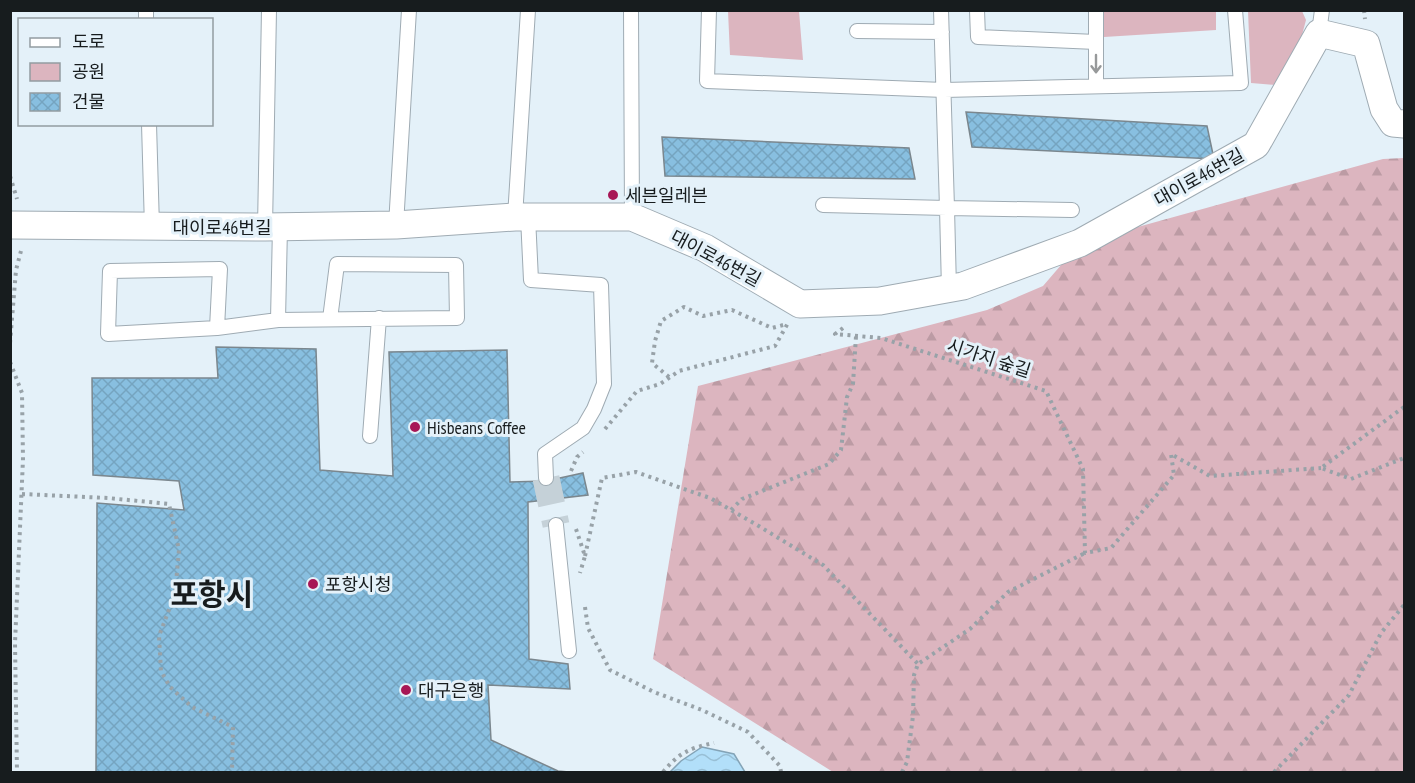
<svg xmlns="http://www.w3.org/2000/svg" width="1415" height="783" viewBox="0 0 1415 783" font-family="'PT Sans Narrow','Noto Sans KR',sans-serif">
  <style>
    .forest { fill: url(#forest-firs) }
    .park { fill: #dcb5bf }
    .water { fill: url(#water-waves); stroke: #84a4b7; stroke-width: 1.5 }
    .building { fill: url(#building-cross-hatch); stroke: #7b878e; stroke-width: 1.5 }
    .lines { fill: none; stroke-linecap: round; stroke-linejoin: round }
    .street-tunnel { stroke: #c5d1d8; stroke-width: 27; stroke-dasharray: 27 14; stroke-linecap: butt }
    .lane-casing { stroke: #9fabb3; stroke-width: 16 }
    .street-casing { stroke: #9fabb3; stroke-width: 29 }
    .path { stroke: #98a2a8; stroke-width: 4; stroke-dasharray: 3 4.5; stroke-linecap: butt }
    .lane { stroke: #fff; stroke-width: 14 }
    .street { stroke: #fff; stroke-width: 27 }
    .oneway { stroke: #97999a }
    .poi-dot { fill: #a71756; stroke: #e4f1f9; stroke-width: 2 }
    .labels { text-anchor: middle; dominant-baseline: central; stroke-width: 6; stroke-linejoin: round; paint-order: stroke }
    .street-label { font-size: 18px; fill: #171c1e; stroke: #e4f1f9 }
    .poi-label { font-size: 18px; fill: #171c1e; stroke: #e4f1f9; text-anchor: start }
    .town-label { font-size: 30px; font-weight: bold; fill: #171c1e; stroke: #e4f1f9 }
  </style>
  <defs>
    <pattern id="forest-firs" width="22" height="20" patternUnits="userSpaceOnUse" patternTransform="scale(1.5)"><rect width="22" height="20" fill="#dcb5bf"/><path d="M5 1l3.5 6h-7zM16 11l3.5 6h-7z" fill="#bc9ba4"/></pattern>
    <pattern id="water-waves" width="16" height="10" patternUnits="userSpaceOnUse" patternTransform="scale(1.5)"><rect width="16" height="10" fill="#b2dff9"/><path d="M0 5q4-4 8 0t8 0" fill="none" stroke="#98bfd5"/></pattern>
    <pattern id="building-cross-hatch" width="8" height="8" patternUnits="userSpaceOnUse" patternTransform="scale(1.5)"><rect width="8" height="8" fill="#88bfe0"/><path d="M0 0l8 8M0 8l8-8" fill="none" stroke="#75a4c0"/></pattern>
  </defs>
  <rect width="100%" height="100%" fill="#e4f1f9"/>
  <path class="forest" d="M1404,158V772H833L653,659L698,386L987,310L1043,286L1080,243L1383,159Z"/>
  <path class="park" d="M728,11H799L803,60L730,55Z
    M1102,11H1216V30L1104,37Z
    M1248,11H1302L1306,20L1302,35L1275,85L1251,83Z"/>
  <path class="water" d="M702,747L734,754L745,772H670L681,761Z"/>
  <path class="building" d="M966,112L1207,126L1214,159L972,147Z
    M662,137L909,148L915,179L665,176Z
    M216,347L316,349L320,470L393,476L389,352L507,350L510,482L546,481L583,473L588,495L528,502L529,659L568,664L570,689L488,685L491,740L558,771L569,772H96L97,503L184,510L179,481L93,475L92,378H218Z"/>
  <g class="lines">
    <path class="street-tunnel" d="M546,478L556,525"/>
    <g class="lane-casing">
      <path id="lane" d="M146,10V20
        M631,10L632,217
        M709,10L707,81L944,90L1241,83L1235,10
        M977,10L978,37L1096,42V10
        M857,31L942,32
        M1319,33L1322,10
        M1096,42V86
        M149,124L152,227
        M823,205L947,208L941,10
        M515,217L528,10
        M528,217L531,280L601,285L604,384L594,409L583,428L545,454L546,478
        M396,225L409,10
        M265,227L269,10
        M280,227L278,320L457,318L456,265L337,264L330,319
        M949,289L947,208L1072,210
        M217,328L108,334L110,271L220,269L217,328L278,320
        M370,436L379,318
        M556,525L569,651"/>
    </g>
    <g class="street-casing">
      <path id="street" d="M10,225L265,227L396,225L515,217H632L705,248L800,304L880,301L963,286L1080,243L1256,145L1319,33L1366,44L1384,109L1393,123L1404,124"/>
    </g>
    <path class="path" d="M1364,10L1365,19
      M10,176L17,199
      M843,328L835,334L881,338L1046,391L1083,469L1085,553L1111,548L1174,475L1171,454L1210,476L1321,468
      M10,343L16,270L22,247
      M10,362L22,393L23,459L15,643L17,772
      M669,377L652,363L655,341L661,321L684,307L703,316L732,310L772,328L787,324
      M1404,407L1321,468L1351,479L1404,458
      M605,429L637,391L660,384L679,371L775,346L788,323
      M571,471L577,457L583,452
      M22,494L108,498L169,504L179,550L175,594L159,636L161,671L170,687L192,707L233,727L232,772
      M731,510L742,499L829,464L841,450L847,397L853,384L856,336
      M576,529L585,556L580,573
      M585,556L602,478L636,472L710,498L757,525L823,565L918,664
      M585,607L588,628L610,670L654,692L702,710L748,732L780,766L781,772
      M663,772C679,753 689,748 714,743
      M902,772L907,762L913,716L914,675L918,664L970,629L1008,592L1085,553
      M1274,772L1349,695L1381,633L1404,605"/>
    <use href="#lane" class="lane"/>
    <use href="#street" class="street"/>
  </g>
  <defs><path id="oneway-shaft" d="M-6 0H5M1.5-3L5.5 0L1.5 3" fill="none" stroke-width="1.6" stroke-linecap="round" stroke-linejoin="round" transform="scale(1.5)"/></defs>
  <use class="oneway" href="#oneway-shaft" transform="translate(1096 64) rotate(90)"/>
  <g class="poi-dot">
    <circle cx="613" cy="195" r="6"/>
    <circle cx="415" cy="427" r="6"/>
    <circle cx="313" cy="584" r="6"/>
    <circle cx="406" cy="690" r="6"/>
  </g>
  <g class="labels">
    <g class="street-label">
      <text transform="translate(1199 177) rotate(-29)">대이로46번길</text>
      <text x="222" y="227">대이로46번길</text>
      <text transform="translate(716 258) rotate(28)">대이로46번길</text>
      <text transform="translate(989 358) rotate(18)">시가지 숲길</text>
    </g>
    <g class="poi-label">
      <text x="625" y="195">세븐일레븐</text>
      <text x="427" y="427">Hisbeans Coffee</text>
      <text x="325" y="584">포항시청</text>
      <text x="418" y="690">대구은행</text>
    </g>
    <g class="town-label">
      <text x="212" y="593">포항시</text>
    </g>
  </g>
  <rect width="1415" height="783" fill="none" stroke="#171c1e" stroke-width="24"/>
  <rect x="18" y="18" width="195" height="108" fill="#e4f1f9" stroke="#929ca1" stroke-width="1.5"/>
  <rect x="30" y="38" width="30" height="9" fill="#ffffff" stroke="#929ca1" stroke-width="1.5"/>
  <text x="72" y="48" font-size="18" fill="#171c1e">도로</text>
  <rect x="30" y="63" width="30" height="18" fill="#dcb5bf" stroke="#929ca1" stroke-width="1.5"/>
  <text x="72" y="78" font-size="18" fill="#171c1e">공원</text>
  <rect x="30" y="93" width="30" height="18" fill="url(#building-cross-hatch)" stroke="#929ca1" stroke-width="1.5"/>
  <text x="72" y="108" font-size="18" fill="#171c1e">건물</text>
</svg>
